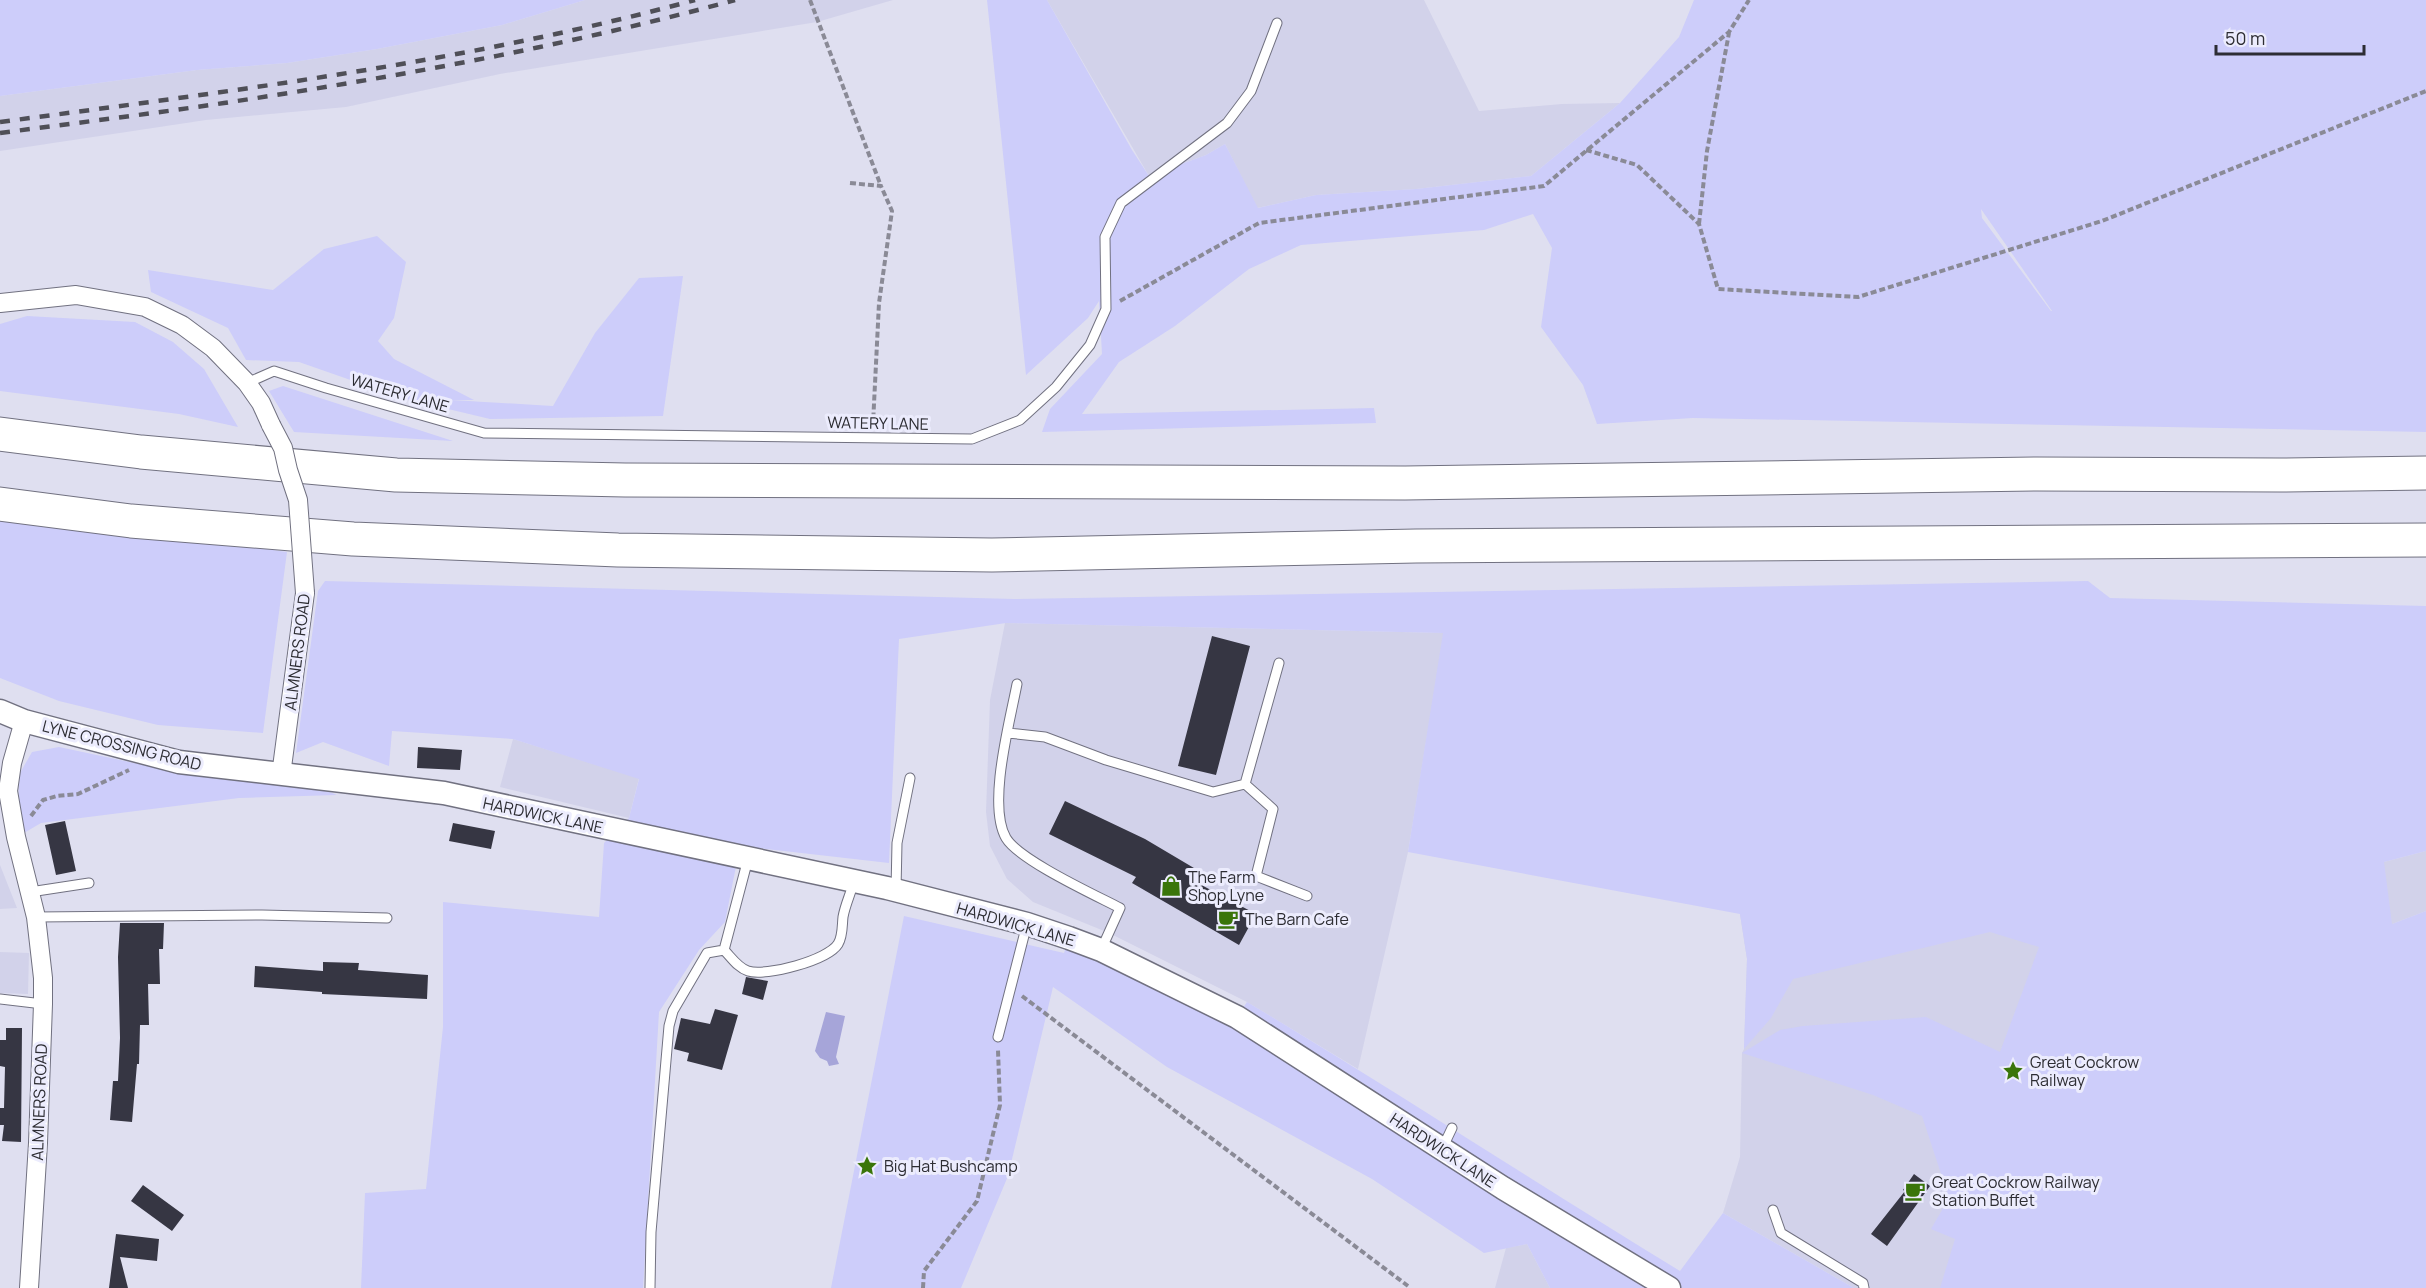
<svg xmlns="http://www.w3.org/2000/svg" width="2426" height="1288" viewBox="0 0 2426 1288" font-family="Manrope,sans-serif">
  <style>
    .built { fill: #d2d2ea }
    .green { fill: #cdcdfa; fill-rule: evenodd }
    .water { fill: #a6a5d9 }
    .building { fill: #363643 }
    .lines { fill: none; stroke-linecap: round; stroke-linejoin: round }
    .service-casing { stroke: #717180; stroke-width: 11 }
    .minor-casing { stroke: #717180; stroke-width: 20 }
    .tertiary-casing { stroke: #717180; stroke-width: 25 }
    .motorway-casing { stroke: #717180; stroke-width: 35 }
    .path { stroke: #8a8a96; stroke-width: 4; stroke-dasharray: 6 3; stroke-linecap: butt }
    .service { stroke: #fff; stroke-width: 9 }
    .minor { stroke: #fff; stroke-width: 18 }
    .tertiary { stroke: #fff; stroke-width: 22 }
    .motorway { stroke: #fff; stroke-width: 33 }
    .rail { stroke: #4f4f57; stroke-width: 4.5; stroke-dasharray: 10 10; stroke-linecap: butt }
    .minor-bridge-casing { stroke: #717180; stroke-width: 20; stroke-linecap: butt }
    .minor-bridge { stroke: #fff; stroke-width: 18 }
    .labels { text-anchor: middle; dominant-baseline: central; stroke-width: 6; stroke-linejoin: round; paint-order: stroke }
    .street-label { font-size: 16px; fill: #2d2d33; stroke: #ececfd }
    .poi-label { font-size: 16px; fill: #2d2d33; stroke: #ececfd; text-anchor: start }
  </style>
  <rect width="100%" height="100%" fill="#dfdff0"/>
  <path class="built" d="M585,0H893L817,22L500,74L346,107L206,120L0,151V96L197,70L287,63L377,49L502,25Z
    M1047,0H1424L1479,111L1562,104L1620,103L1531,176L1416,189L1316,195L1257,208L1225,144L1206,155L1149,176Z
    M1005,623L1444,633L1408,852L1358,1069L1247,1002L1109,933L1033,902L1007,879L990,846L986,812L990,700Z
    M513,739L639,778L629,818L500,787Z
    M2426,851V911L2392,924L2144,1288H1854L1723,1213L1740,1157L1742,1053L1744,1049L1747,959L1740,914L2384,862Z
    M0,865L17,908L0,909Z
    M0,952L29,953L28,994L0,993Z
    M1527,1244L1550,1288H1495L1506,1248Z"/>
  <path class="green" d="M0,0H585L502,25L377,49L287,63L197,70L0,96Z
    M987,0H1047L1132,150L1149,176L1206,155L1225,144L1258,208L1316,195L1416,189L1531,176L1620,103L1679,37L1694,0H2426V432L1693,418L1597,424L1583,385L1541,327L1552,248L1533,214L1484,230L1301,245L1249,269L1175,326L1119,362L1082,414L1374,408L1376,423L1042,432L1050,409L1102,354L1099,301L1088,318L1026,375ZM1981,209L2052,311H2051L1982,218Z
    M377,236L406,262L394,318L378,341L394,359L474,400H451L553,406L595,333L639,278L683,276L663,416L490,419L402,398L299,362L246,360L228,328L151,292L148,270L273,290L324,249Z
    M27,316L135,322L173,342L204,369L238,427L179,414L0,391V324Z
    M283,386L453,441L294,432L269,391Z
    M0,510L287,552L263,733L158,725L59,701L0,678Z
    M325,581L1015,599L2088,581L2110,598L2426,606V851L2384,862L2392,924L2426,911V1288H1940L1955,1239L1931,1229L1949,1198L1922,1116L1873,1095L1742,1053L1780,1030L1803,1026L1926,1017L2000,1052L2039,947L1990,932L1793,979L1771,1018L1744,1049L1747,959L1740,914L1408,852L1443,633L1006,623L899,639L889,863L740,846L725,922L699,950L659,1012L643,1288H361L365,1193L426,1189L443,1027V902L599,917L604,843L629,818L639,779L513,739L392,731L389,766L323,742L296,753L318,591Z
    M59,747L158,768L310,784L337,795L239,798L41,823L24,833L18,800L20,773L32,752Z
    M904,916L1064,953L1069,938L1237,1017L1247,1002C1393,1089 1535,1183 1680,1271L1723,1213L1854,1288H1550L1527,1244L1484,1253L1372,1179L1167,1067L1053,987L1008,1176L961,1288H831Z"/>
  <path class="water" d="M826,1012L845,1016L836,1057L839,1064L829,1066L827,1061L820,1058L815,1051Z"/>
  <path class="building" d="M1212,636L1250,646L1216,775L1178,766Z
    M418,747L462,750L460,770L417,768Z
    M1065,801L1145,839L1199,871L1192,880L1256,914L1239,945L1132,883L1136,877L1049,834Z
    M65,821L76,871L56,875L45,825Z
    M453,823L495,831L491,849L449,841Z
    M120,923H164L163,949H159L160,984H148L149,1025H140L139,1064H137L132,1122L110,1120L113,1081H118L120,1038L118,957Z
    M323,962L359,963L358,970L428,975L427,999L322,994V992L254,987L255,966L323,971Z
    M746,977L768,981L763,1000L742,994Z
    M715,1009L738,1015L722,1070L687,1061L689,1053L674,1049L681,1018L710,1024Z
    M6,1028H22L21,1142L2,1141L4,1125H0V1108H4L5,1067L0,1066V1040H6Z
    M1914,1174L1930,1186L1887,1246L1871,1234L1905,1191L1903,1190Z
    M143,1185L184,1215L172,1231L131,1201Z
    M116,1234L159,1239L157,1261L120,1257L128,1288H109Z"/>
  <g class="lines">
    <g class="service-casing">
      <path id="service" d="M247,383L274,371L326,388L484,433L972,439L1020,420L1056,387L1090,345L1106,309L1105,237L1121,203L1227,123L1251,91L1277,23
        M1017,684C1010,721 987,805 1006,838C1019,860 1095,895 1120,908L1101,950
        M1008,733L1045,737L1106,760L1213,792L1245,784L1279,663
        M1245,784L1273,809L1256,876L1307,896
        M896,890L897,843L910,778
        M30,892L89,883
        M36,917L262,915L387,918
        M724,950L748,859
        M0,999L43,1004
        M998,1037L1027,924
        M1442,1149L1452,1128
        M1773,1210L1781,1233L1863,1283L1864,1288
        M650,1288L651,1232L669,1026L673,1011L707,953L724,950C731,957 738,968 748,971C766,977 828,960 838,944C843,936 842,925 843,917C845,905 851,893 854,881"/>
    </g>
    <g class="minor-casing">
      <path id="minor" d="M0,303L76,295L145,307L182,325L213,348L247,383L261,403L271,425
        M24,721L12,763L8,791L16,837L36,917L43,978V1004L38,1143L29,1288
        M281,775L305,593"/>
    </g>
    <g class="tertiary-casing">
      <path id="tertiary" d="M0,711L24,721L179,762L444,793L887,888L1027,924L1069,938L1101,950L1237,1017L1503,1188L1669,1288"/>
    </g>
    <g class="motorway-casing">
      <path id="motorway" d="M0,434L141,452L396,475L625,480L1405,483L2037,474L2280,475L2426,473
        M0,504L131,521L353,539L618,550L992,555L1416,546L2426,540"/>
    </g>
    <path class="path" d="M810,0L881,186
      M1586,150L1637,165L1699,224L1718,289L1858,297L2102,221L2426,91
      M850,183L881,186L892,211L879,303L873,424
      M1699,224L1707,151L1729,33
      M1120,301L1259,223L1544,186L1729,32L1749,0
      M31,816L43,800L57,796L78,794L129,770
      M1022,996L1408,1286
      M923,1288L924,1271L977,1201L1000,1105L998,1050"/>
    <use href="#service" class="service"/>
    <use href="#minor" class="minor"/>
    <use href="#tertiary" class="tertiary"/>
    <use href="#motorway" class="motorway"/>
    <path class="rail" d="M0,122C233,91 468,62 695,0
      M0,133C75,123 150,114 224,103C396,77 567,46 735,0"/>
    <g class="minor-bridge-casing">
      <path id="minor-bridge" d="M271,425L283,448L288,470L298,500L305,593"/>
    </g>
    <use href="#minor-bridge" class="minor-bridge"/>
  </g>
  <defs>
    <g id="shop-bare" transform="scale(1.62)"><path d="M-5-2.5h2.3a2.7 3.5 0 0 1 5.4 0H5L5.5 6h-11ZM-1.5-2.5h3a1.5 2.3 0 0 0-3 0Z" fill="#3a750a" stroke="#ececfd" stroke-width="2.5" paint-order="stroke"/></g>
    <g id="cafe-bare" transform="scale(1.62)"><path d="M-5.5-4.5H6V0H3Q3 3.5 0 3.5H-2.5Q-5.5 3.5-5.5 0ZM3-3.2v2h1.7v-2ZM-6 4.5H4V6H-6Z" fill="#3a750a" stroke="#ececfd" stroke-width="2.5" paint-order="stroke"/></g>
    <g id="sight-bare" transform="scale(1.62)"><path d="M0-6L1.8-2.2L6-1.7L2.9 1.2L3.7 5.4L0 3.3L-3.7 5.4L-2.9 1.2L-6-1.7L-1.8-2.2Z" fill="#3a750a" stroke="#ececfd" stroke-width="2.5" paint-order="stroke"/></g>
  </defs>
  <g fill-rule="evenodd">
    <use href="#shop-bare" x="1171" y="886"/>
    <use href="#cafe-bare" x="1228" y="919"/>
    <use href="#sight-bare" x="2013" y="1071"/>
    <use href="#sight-bare" x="867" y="1166"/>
    <use href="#cafe-bare" x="1915" y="1191"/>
  </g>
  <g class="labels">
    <g class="street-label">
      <text transform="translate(400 393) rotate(16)">WATERY LANE</text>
      <text transform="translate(878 423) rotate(1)">WATERY LANE</text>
      <text transform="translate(297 652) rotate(-83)">ALMNERS ROAD</text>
      <text transform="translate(122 745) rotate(14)">LYNE CROSSING ROAD</text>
      <text transform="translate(543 815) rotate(12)">HARDWICK LANE</text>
      <text transform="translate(1016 924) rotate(16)">HARDWICK LANE</text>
      <text transform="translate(39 1102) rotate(-88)">ALMNERS ROAD</text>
      <text transform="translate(1443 1150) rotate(33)">HARDWICK LANE</text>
    </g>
    <g class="poi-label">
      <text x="1188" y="877">The Farm<tspan x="1188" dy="18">Shop Lyne</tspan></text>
      <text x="1245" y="919">The Barn Cafe</text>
      <text x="2030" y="1062">Great Cockrow<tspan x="2030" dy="18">Railway</tspan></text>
      <text x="884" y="1166">Big Hat Bushcamp</text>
      <text x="1932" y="1182">Great Cockrow Railway<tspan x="1932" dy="18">Station Buffet</tspan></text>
    </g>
  </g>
  <path d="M2216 45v9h148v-9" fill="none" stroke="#2d2d33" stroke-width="3"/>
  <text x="2225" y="45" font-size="18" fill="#2d2d33" stroke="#ececfd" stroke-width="4.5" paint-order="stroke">50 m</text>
</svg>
